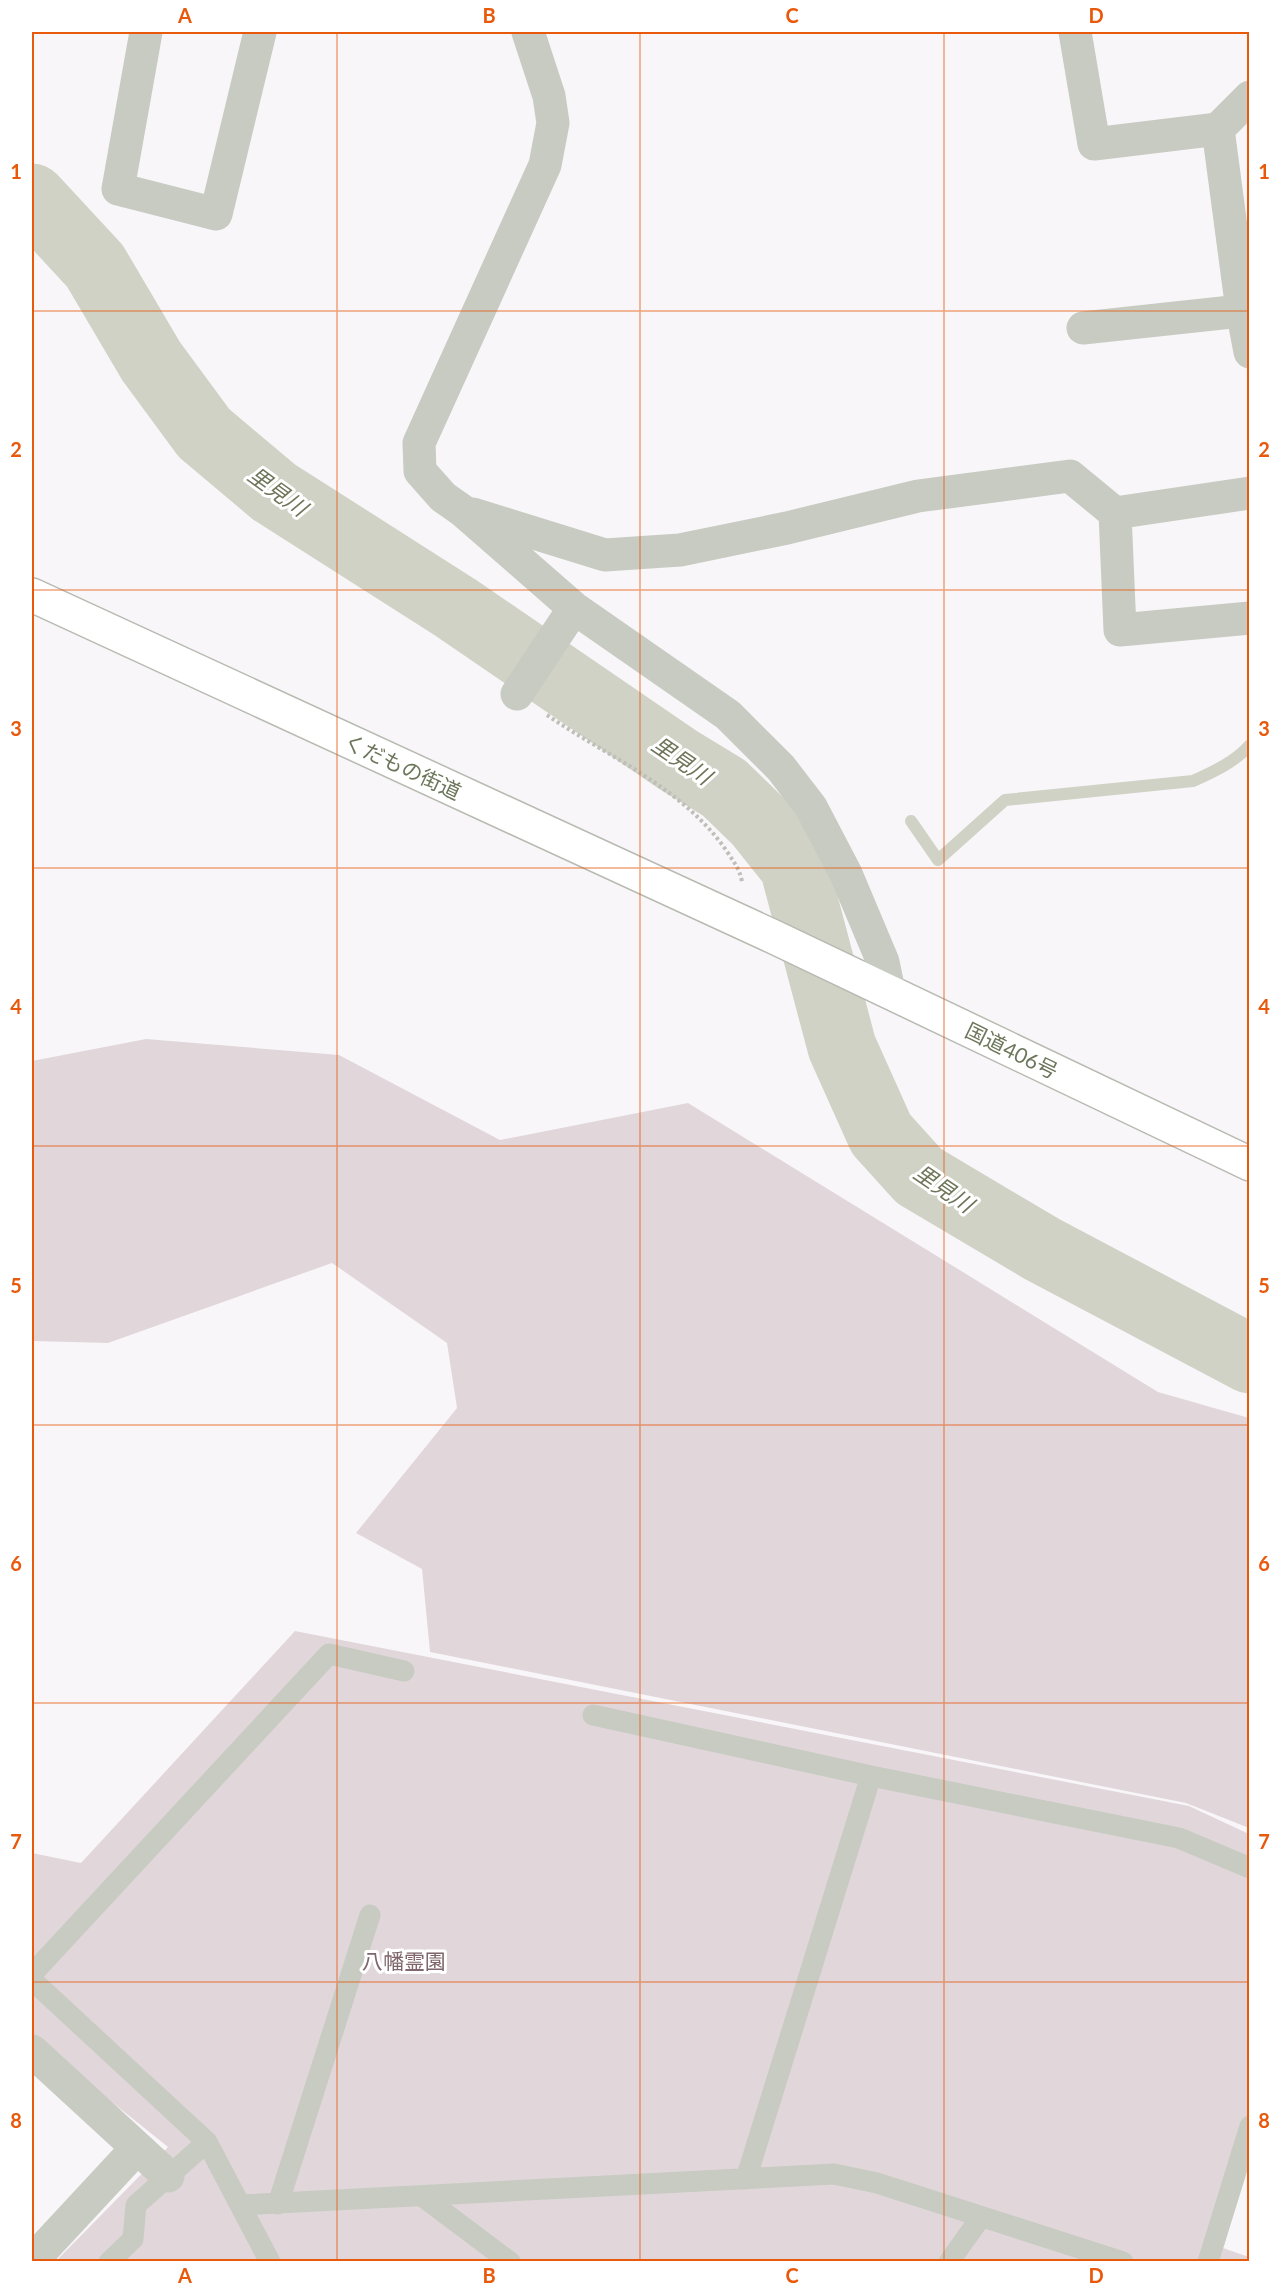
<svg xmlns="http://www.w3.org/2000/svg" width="1281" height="2293" viewBox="0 0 1281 2293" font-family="Lato,'Noto Sans JP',sans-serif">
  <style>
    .green { fill: #e1d7db }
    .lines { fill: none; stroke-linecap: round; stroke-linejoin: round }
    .stream { stroke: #cfd2c4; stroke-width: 12 }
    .river { stroke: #cfd2c4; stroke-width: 69 }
    .trunk-casing { stroke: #b7bab1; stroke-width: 36 }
    .path { stroke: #bdbfb8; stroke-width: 4; stroke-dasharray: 3 3; stroke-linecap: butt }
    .service { stroke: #c7cbc2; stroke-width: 21 }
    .minor { stroke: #c7cbc2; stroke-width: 33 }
    .trunk { stroke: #fff; stroke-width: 33 }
    .grid { fill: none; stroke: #e8590c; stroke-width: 1.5; stroke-opacity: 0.55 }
    .labels { text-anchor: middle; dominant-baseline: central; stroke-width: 6; stroke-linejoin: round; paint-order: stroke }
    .street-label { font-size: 21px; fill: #6c765a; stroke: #fff }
    .park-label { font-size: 21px; fill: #7f666d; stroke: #fff }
    .water-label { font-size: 22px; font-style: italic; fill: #6f7559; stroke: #fff }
    .neatline { fill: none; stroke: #e8590c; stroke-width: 2 }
    .grid-label { font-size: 20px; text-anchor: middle; font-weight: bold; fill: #e8590c }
  </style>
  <rect width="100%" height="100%" fill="#f9f6f9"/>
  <path class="green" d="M146,1039L339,1055L500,1140L688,1103L1158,1392L1249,1418V1828L1186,1803L430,1652L422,1569L356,1533L457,1408L447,1343L332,1263L108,1343L32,1341V1061Z
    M295,1631L1189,1806L1249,1834V2165L1223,2248L1249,2257V2261H56L168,2147L32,2038V1853L81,1863Z"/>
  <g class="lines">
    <path class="stream" d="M911,821L938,860L1005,800L1193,781C1213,772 1235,762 1250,745"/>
    <path class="river" d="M32,198L95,266L151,361L204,433L274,492L456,608L678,760L724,788L758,821L794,866L842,1047L881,1134L919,1176L1042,1249L1250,1359"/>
    <g class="trunk-casing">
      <path id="trunk" d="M32,595L774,937L1250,1164"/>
    </g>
    <path class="path" d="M547,715C608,757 682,787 726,850C733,861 740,869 742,882"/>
    <path class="service" d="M593,1715L871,1776L1179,1838L1250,1868
      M32,1974L329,1654L404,1671
      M32,1980L207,2142L270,2262
      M746,2179L871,1776
      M422,2196L510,2262
      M278,2204L370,1915
      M241,2205L834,2174L877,2183L1123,2262
      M109,2262L133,2239L136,2205L207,2142
      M949,2262L981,2217
      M1208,2262L1250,2126"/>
    <path class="minor" d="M146,32L118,189L216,214L260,32
      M528,32L549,96L553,123L545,165L419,443L420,471L443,497L463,511L574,608L728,715L781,768L811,807L846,874L883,962L889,991
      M1075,32L1094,144L1218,129L1242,310L1250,352
      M1218,129L1250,97
      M1083,328L1250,310
      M1115,513L1120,630L1250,618
      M473,514L605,555L680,550L787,528L918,496L1070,476L1115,513L1250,493
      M517,694L574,608
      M32,2051L168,2176
      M32,2261L137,2148"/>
    <use href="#trunk" class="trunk"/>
  </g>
  <path class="grid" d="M337,32V2262M640,32V2262M944,32V2262M32,311H1250M32,590H1250M32,868H1250M32,1146H1250M32,1425H1250M32,1703H1250M32,1982H1250"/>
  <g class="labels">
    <g class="street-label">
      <text transform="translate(403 766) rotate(25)">くだもの街道</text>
      <text transform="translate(1012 1050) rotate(26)">国道406号</text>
    </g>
    <g class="park-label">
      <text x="404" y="1960">八幡霊園</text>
    </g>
    <g class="water-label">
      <text transform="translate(278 491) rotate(36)">里見川</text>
      <text transform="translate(682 760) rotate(34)">里見川</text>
      <text transform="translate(944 1188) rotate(34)">里見川</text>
    </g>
  </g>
  <rect width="1281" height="2293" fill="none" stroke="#ffffff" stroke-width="66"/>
  <rect x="33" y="33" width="1215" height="2227" class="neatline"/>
  <g class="grid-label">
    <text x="185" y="23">A</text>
    <text x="489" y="23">B</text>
    <text x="792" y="23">C</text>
    <text x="1096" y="23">D</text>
    <text x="16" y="179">1</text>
    <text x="1264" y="179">1</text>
    <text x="16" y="457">2</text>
    <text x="1264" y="457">2</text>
    <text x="16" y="736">3</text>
    <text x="1264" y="736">3</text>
    <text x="16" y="1014">4</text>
    <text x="1264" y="1014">4</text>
    <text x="16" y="1293">5</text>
    <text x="1264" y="1293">5</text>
    <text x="16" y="1571">6</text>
    <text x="1264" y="1571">6</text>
    <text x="16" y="1849">7</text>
    <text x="1264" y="1849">7</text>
    <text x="16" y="2128">8</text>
    <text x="1264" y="2128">8</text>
    <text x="185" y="2283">A</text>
    <text x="489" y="2283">B</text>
    <text x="792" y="2283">C</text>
    <text x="1096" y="2283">D</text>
  </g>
</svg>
